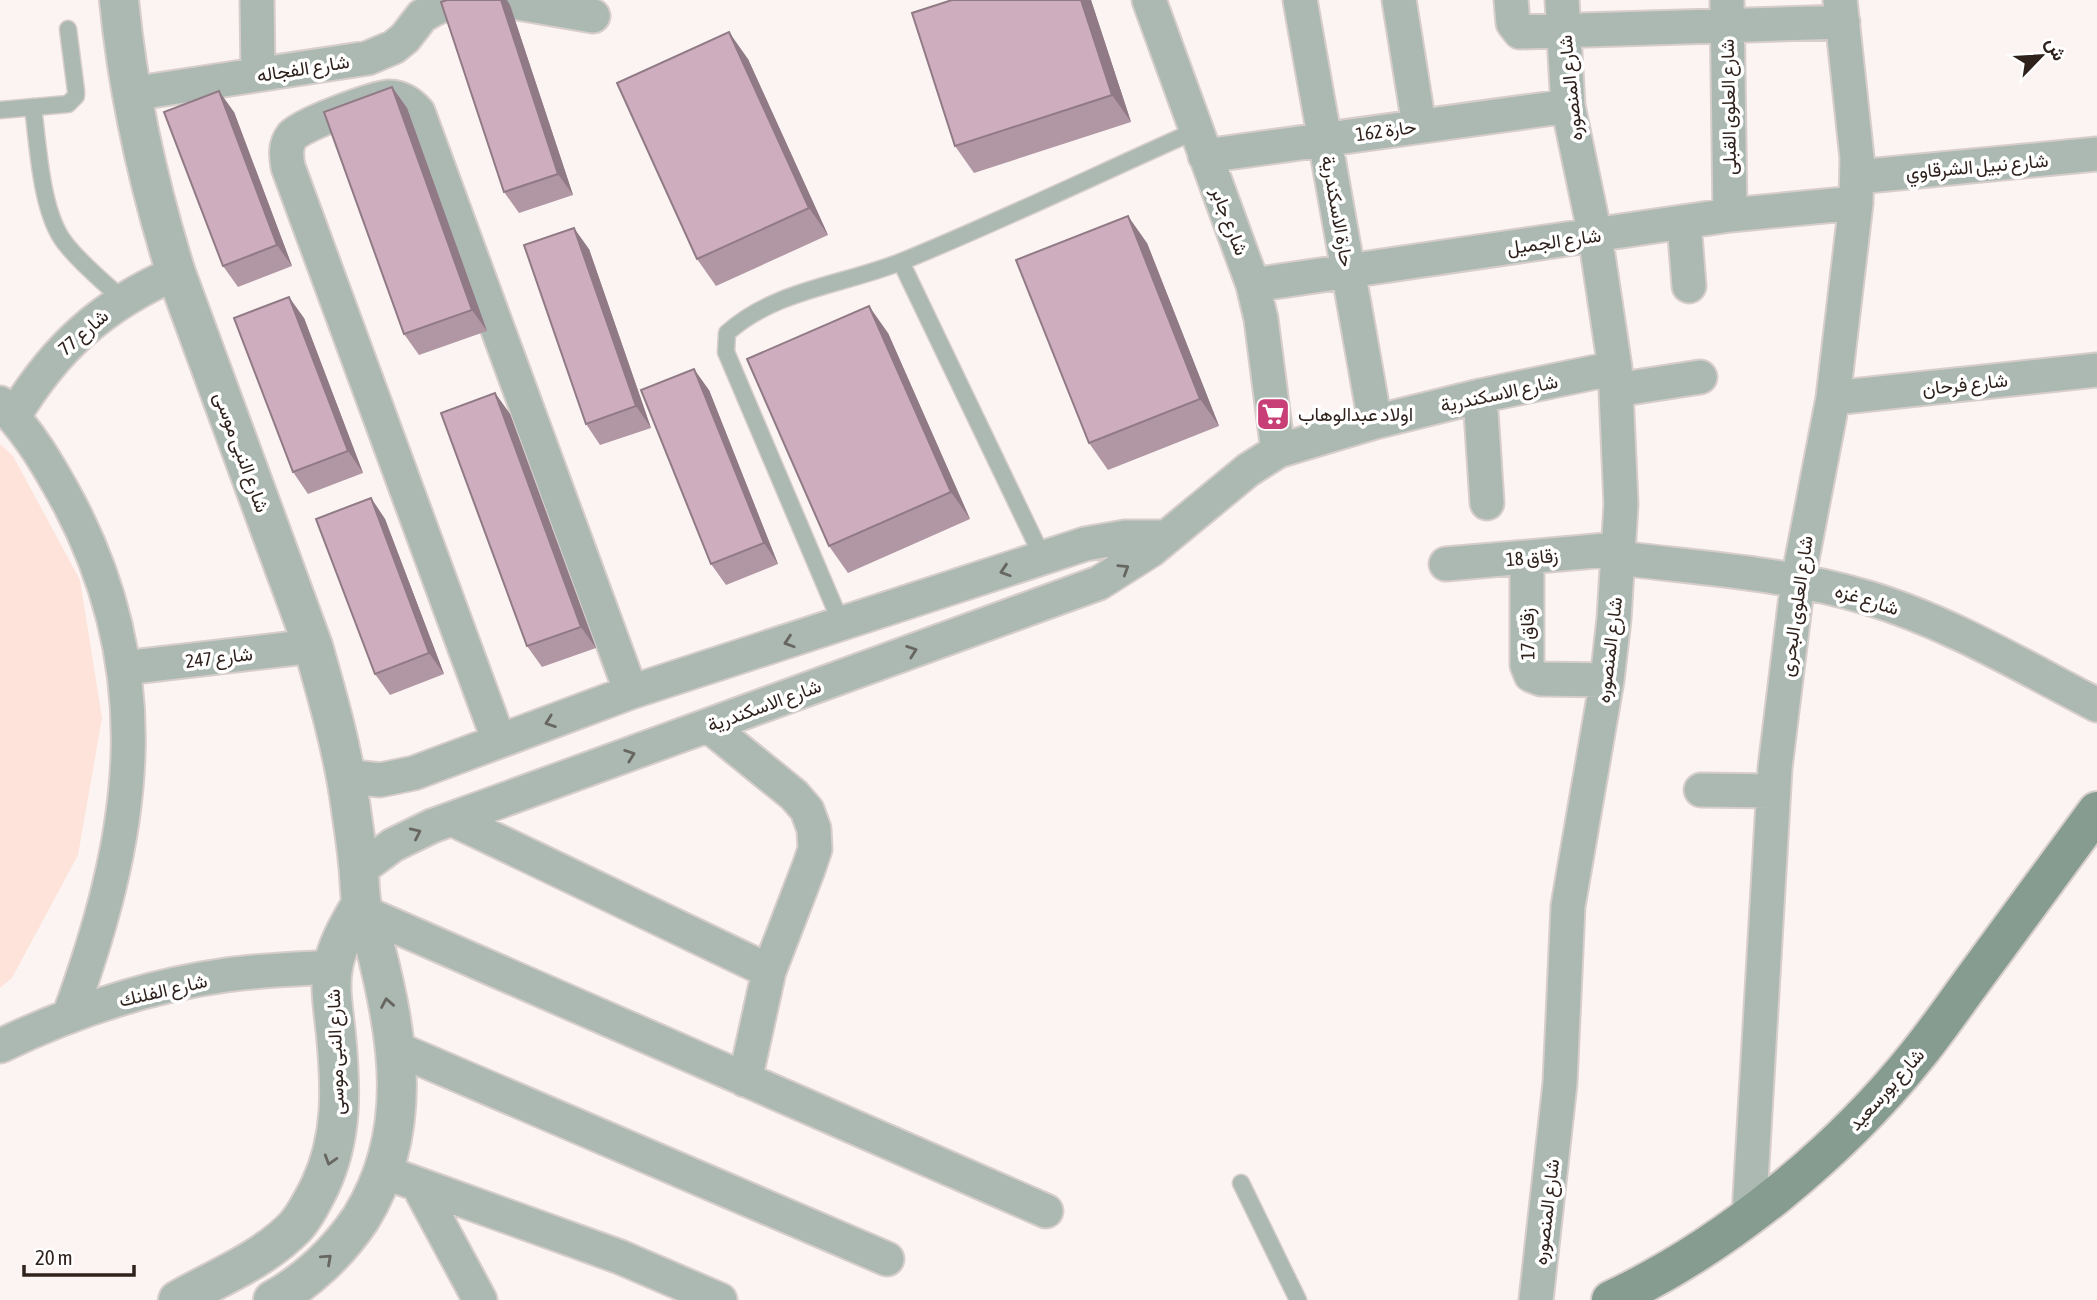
<svg xmlns="http://www.w3.org/2000/svg" width="2097" height="1300" viewBox="0 0 2097 1300" font-family="'Asap Condensed',Vazirmatn,sans-serif">
  <style>
    .built { fill: #fde3d9 }
    .lines { fill: none; stroke-linecap: round; stroke-linejoin: round }
    .service-casing { stroke: #d7cecc; stroke-width: 19 }
    .minor-casing { stroke: #d7cecc; stroke-width: 37 }
    .tertiary-casing { stroke: #d7cecc; stroke-width: 42 }
    .secondary-casing { stroke: #d7cecc; stroke-width: 42 }
    .service { stroke: #abb9b2; stroke-width: 16 }
    .minor { stroke: #abb9b2; stroke-width: 33 }
    .tertiary { stroke: #abb9b2; stroke-width: 38 }
    .secondary { stroke: #869c91; stroke-width: 38 }
    .wall { fill: #b196a3 }
    .shaded-wall { fill: #907a85 }
    .building { fill: #ceaebe; stroke: #907a85; stroke-width: 2 }
    .oneway { stroke: #676660 }
    .labels { text-anchor: middle; dominant-baseline: central; stroke-width: 7; stroke-linejoin: round; paint-order: stroke }
    .street-label { font-size: 19px; fill: #2f221d; stroke: #fff }
    .poi-label { font-size: 19px; fill: #2f221d; stroke: #fff; text-anchor: start }
  </style>
  <rect width="100%" height="100%" fill="#fcf4f2"/>
  <path class="built" d="M0,444L13,456L80,580L102,718L78,855L12,978L0,988Z"/>
  <g class="lines">
    <g class="service-casing">
      <path id="service" d="M33,107C38,145 41,213 65,243C81,264 103,281 123,300
        M0,110L68,104L76,96V91L68,29
        M901,262L1043,558
        M842,625L726,352L727,333C776,289 844,285 903,261C1001,221 1098,174 1195,131
        M1241,1183L1298,1300"/>
    </g>
    <g class="minor-casing">
      <path id="minor" d="M257,0L258,74
        M501,0L593,16
        M1149,0L1253,285L1261,319L1278,451
        M1300,0L1375,422
        M1399,0L1419,125
        M1511,0L1513,23L1520,32L1843,22
        M1727,0L1730,215
        M131,94L368,58L394,47L405,38L422,16L434,9L455,0
        M1205,156L1568,106
        M1857,177L2097,154
        M1684,222L1689,286
        M1253,285L1730,215L1856,203
        M1616,390L1700,377
        M1480,396L1487,503
        M1833,398L2097,370
        M0,403C29,431 50,468 69,503C161,678 134,839 69,1016
        M14,416C55,348 102,305 176,273
        M1527,557V665L1531,675L1541,679L1607,680
        M1618,558C1701,568 1785,573 1865,597C1947,621 2022,666 2097,705
        M1446,564L1618,549
        M124,668L313,646
        M709,726L794,795L807,810L814,829L815,849L809,867L769,971L745,1080
        M499,741L288,167C286,156 285,145 292,136C300,125 374,98 389,97C401,97 410,103 418,112L631,692
        M345,776L380,780L414,773L631,692L1085,544L1125,537H1167
        M1701,790L1773,791
        M452,819L769,971
        M359,870L393,845L432,826L1099,583L1151,550L1248,470L1278,451L1375,422L1480,396L1615,368
        M365,913L1046,1211
        M0,1046C71,1012 147,986 226,975C261,970 297,969 333,967
        M395,1048L887,1259
        M384,1172L620,1257L720,1300
        M418,1185L480,1300
        M1749,1216L1775,768L1798,580L1833,398L1856,203L1857,158L1840,0
        M1536,1300L1560,1083L1568,906L1607,680L1614,619L1621,504L1615,368L1595,235L1568,106L1562,0"/>
    </g>
    <g class="tertiary-casing">
      <path id="tertiary" d="M119,0C128,94 148,183 176,273L313,646C327,695 341,744 349,795C352,818 356,840 358,863C360,877 359,892 362,906C365,919 371,932 375,946C399,1039 414,1132 361,1218C339,1251 308,1281 273,1300
        M178,1300C217,1278 263,1260 295,1227C305,1216 313,1200 320,1186C343,1137 341,1088 336,1035C334,1013 329,989 333,967C337,944 350,923 361,904"/>
    </g>
    <g class="secondary-casing">
      <path id="secondary" d="M1611,1300C1726,1246 1839,1153 1918,1054C1939,1028 1958,1000 1978,973C2018,919 2057,865 2097,811"/>
    </g>
    <use href="#service" class="service"/>
    <use href="#minor" class="minor"/>
    <use href="#tertiary" class="tertiary"/>
    <use href="#secondary" class="secondary"/>
  </g>
  <path class="wall" d="M1091,0L1131,122L974,173L955,146Z
    M510,5L573,195L519,213L504,192Z
    M748,59L828,235L716,286L697,259Z
    M392,87L407,108L487,331L419,355L404,334Z
    M234,112L292,266L238,287L223,266Z
    M1147,243L1219,426L1108,470L1089,443Z
    M589,249L651,428L600,445L586,424Z
    M304,318L363,473L308,494L293,472Z
    M888,333L970,519L848,573L829,546Z
    M709,390L778,564L726,585L711,564Z
    M495,393L510,414L596,648L542,667L527,646Z
    M371,498L385,519L444,674L390,695L375,674Z"/>
  <path class="shaded-wall" d="M501,0H507L510,5L573,195L558,174Z
    M1081,0H1091L1131,122L1112,95Z
    M729,32L748,59L828,235L809,208Z
    M392,87L407,108L487,331L472,310Z
    M219,91L234,112L292,266L277,245Z
    M1128,216L1147,243L1219,426L1200,399Z
    M574,228L589,249L651,428L636,406Z
    M289,297L304,318L363,473L348,451Z
    M869,306L888,333L970,519L951,492Z
    M694,369L709,390L778,564L764,543Z
    M495,393L510,414L596,648L581,627Z
    M371,498L385,519L444,674L429,653Z"/>
  <path class="building" d="M447,0H501L558,174L504,192L441,2Z
    M952,0H1081L1112,95L955,146L912,13Z
    M729,32L809,208L697,259L617,83Z
    M392,87L472,310L404,334L324,112Z
    M219,91L277,245L223,266L164,112Z
    M1128,216L1200,399L1089,443L1016,260Z
    M574,228L636,406L586,424L524,245Z
    M289,297L348,451L293,472L234,318Z
    M869,306L951,492L829,546L747,359Z
    M694,369L764,543L711,564L641,390Z
    M495,393L581,627L527,646L441,413Z
    M371,498L429,653L375,674L316,519Z"/>
  <defs><path id="oneway-chevron" d="M-2-3.5L2.5 0L-2 3.5" fill="none" stroke-width="1.6" stroke-linecap="round" stroke-linejoin="round" transform="scale(1.75)"/></defs>
  <g class="oneway">
    <use href="#oneway-chevron" transform="translate(1124 569) rotate(-32)"/>
    <use href="#oneway-chevron" transform="translate(1005 571) rotate(162)"/>
    <use href="#oneway-chevron" transform="translate(789 642) rotate(162)"/>
    <use href="#oneway-chevron" transform="translate(912 651) rotate(-20)"/>
    <use href="#oneway-chevron" transform="translate(550 722) rotate(160)"/>
    <use href="#oneway-chevron" transform="translate(630 755) rotate(-20)"/>
    <use href="#oneway-chevron" transform="translate(416 833) rotate(-25)"/>
    <use href="#oneway-chevron" transform="translate(387 1003) rotate(-100)"/>
    <use href="#oneway-chevron" transform="translate(330 1160) rotate(107)"/>
    <use href="#oneway-chevron" transform="translate(327 1259) rotate(-42)"/>
  </g>
  <defs>
    <g id="supermarket-square" transform="scale(1.75)"><rect x="-9" y="-9" width="18" height="18" rx="4" fill="#c83e76" stroke="#fff"/><path d="M-6-5.5h2.5l.6 2H6L4.5 2H-2.5L-4.4-4H-6ZM-1.5 3.2a1.3 1.3 0 1 0 .1 0ZM3 3.2a1.3 1.3 0 1 0 .1 0Z" fill="#fff"/></g>
  </defs>
  <g fill-rule="evenodd">
    <use href="#supermarket-square" x="1273" y="414"/>
  </g>
  <g class="labels">
    <g class="street-label">
      <text transform="translate(303 68) rotate(-9)">شارع الفجاله</text>
      <text transform="translate(1570 88) rotate(-96)">شارع المنصوره</text>
      <text transform="translate(1728 107) rotate(-91)">شارع العلوى القبلى</text>
      <text transform="translate(1386 130) rotate(-8)">حارة 162</text>
      <text transform="translate(1977 166) rotate(-5)">شارع نبيل الشرقاوي</text>
      <text transform="translate(1338 211) rotate(80)">حارة الاسكندرية</text>
      <text transform="translate(1230 221) rotate(69)">شارع جابر</text>
      <text transform="translate(1554 241) rotate(-8)">شارع الجميل</text>
      <text transform="translate(83 332) rotate(-41)">شارع 77</text>
      <text transform="translate(1965 384) rotate(-6)">شارع فرحان</text>
      <text transform="translate(1499 393) rotate(-12)">شارع الاسكندرية</text>
      <text transform="translate(242 452) rotate(70)">شارع النبى موسى</text>
      <text transform="translate(1532 557) rotate(-5)">زقاق 18</text>
      <text transform="translate(1867 599) rotate(17)">شارع غزه</text>
      <text transform="translate(1796 606) rotate(-82)">شارع العلوى البحرى</text>
      <text transform="translate(1527 634) rotate(-91)">زقاق 17</text>
      <text transform="translate(1609 650) rotate(-83)">شارع المنصوره</text>
      <text transform="translate(219 657) rotate(-7)">شارع 247</text>
      <text transform="translate(764 705) rotate(-20)">شارع الاسكندرية</text>
      <text transform="translate(163 990) rotate(-13)">شارع الفلنك</text>
      <text transform="translate(335 1052) rotate(-92)">شارع النبى موسى</text>
      <text transform="translate(1886 1089) rotate(-48)">شارع بورسعيد</text>
      <text transform="translate(1546 1212) rotate(-83)">شارع المنصوره</text>
    </g>
    <g class="poi-label">
      <text x="1298" y="414">اولاد عبدالوهاب</text>
    </g>
  </g>
  <g transform="translate(2041 56) rotate(65)" stroke="#ffffff" stroke-width="5" paint-order="stroke">
  <path d="M0-5L12 26L0 18L-12 26Z" fill="#2f221d"/>
  <text y="-10" font-size="19" font-weight="bold" text-anchor="middle" fill="#2f221d">ش</text>
  </g>
  <path d="M24 1265v10h110v-10" fill="none" stroke="#2f221d" stroke-width="3.5"/>
  <text x="35" y="1265" font-size="21" fill="#2f221d" stroke="#ffffff" stroke-width="5" paint-order="stroke">20 m</text>
</svg>
